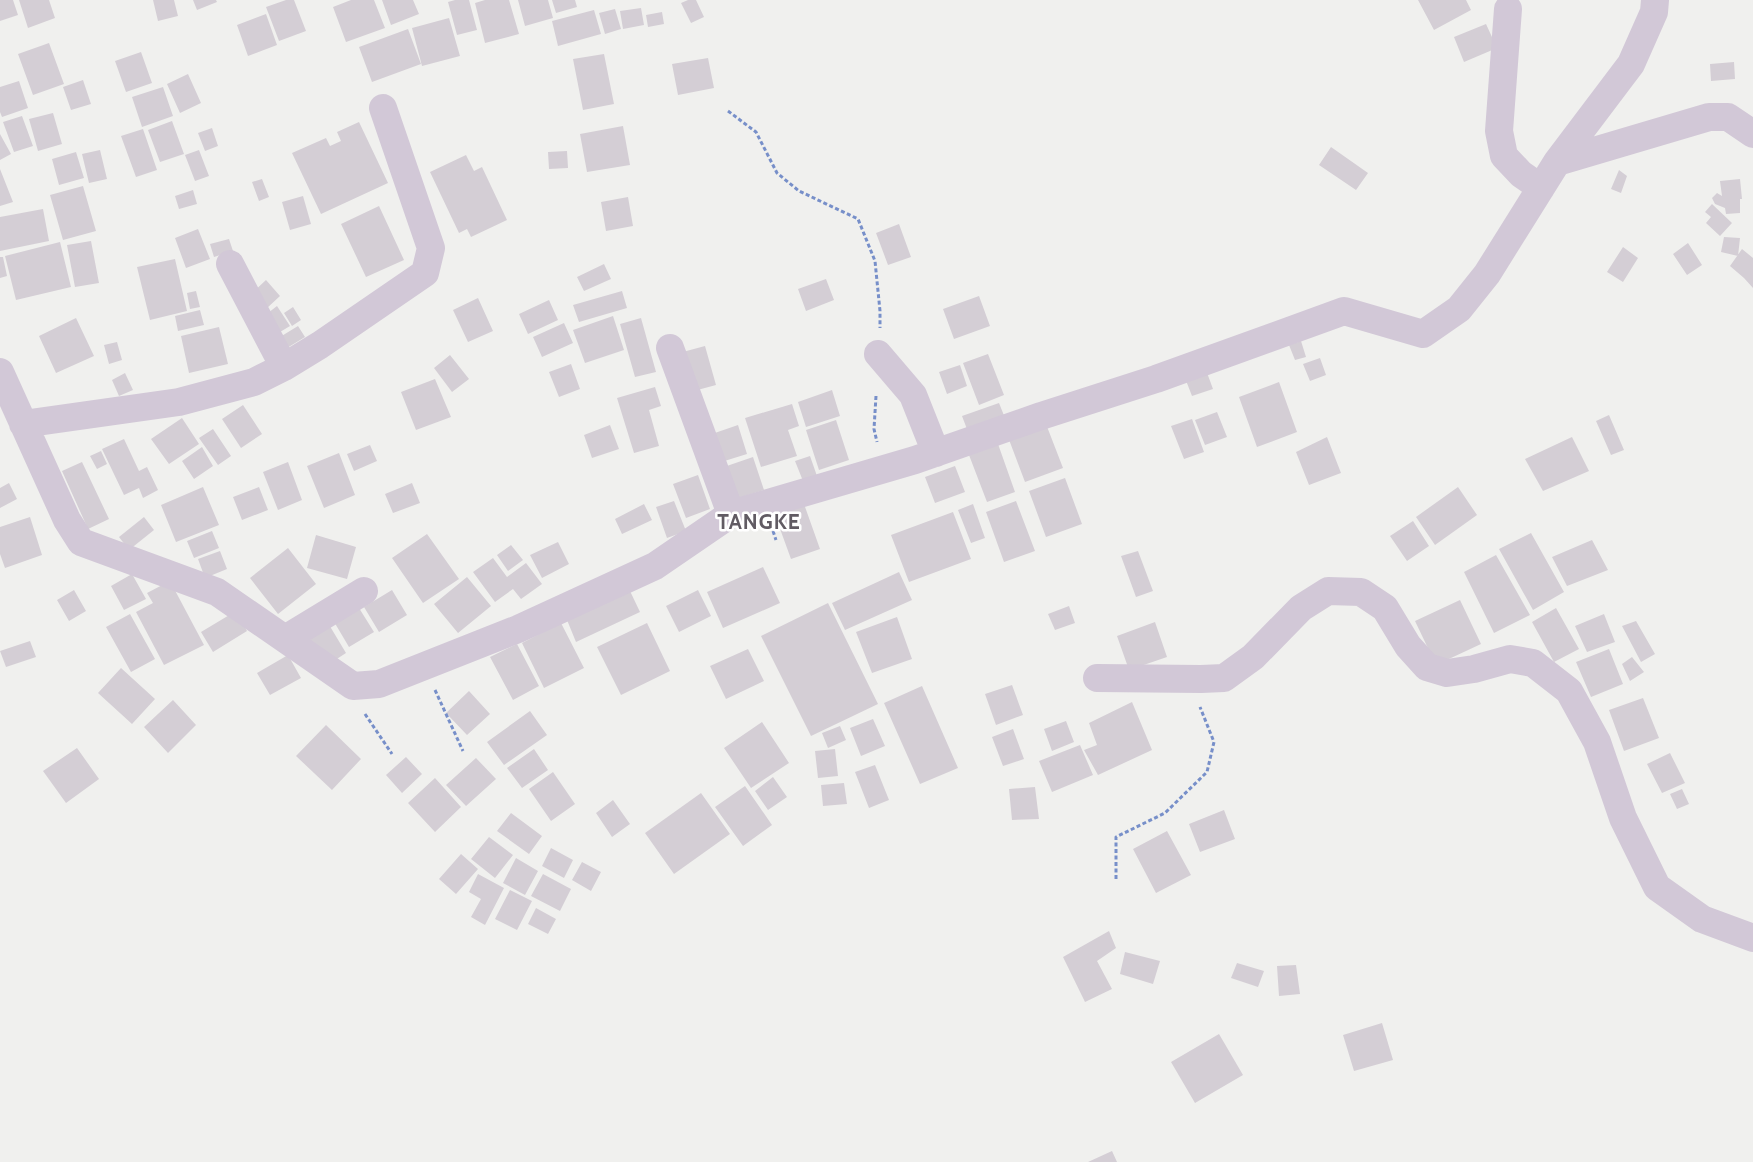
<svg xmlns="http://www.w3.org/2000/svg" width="1753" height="1162" viewBox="0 0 1753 1162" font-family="Cabin,sans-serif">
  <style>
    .building { fill: #d4ced5 }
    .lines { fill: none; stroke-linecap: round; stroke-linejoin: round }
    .path { stroke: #778fc9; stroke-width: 3; stroke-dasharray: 4 2.5; stroke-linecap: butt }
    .minor { stroke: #d2c8d7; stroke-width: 28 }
    .labels { text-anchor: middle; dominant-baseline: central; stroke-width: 5; stroke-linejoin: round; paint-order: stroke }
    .district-label { font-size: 21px; font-weight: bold; letter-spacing: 1px; fill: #615b63; stroke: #fff }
  </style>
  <rect width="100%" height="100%" fill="#f0f0ee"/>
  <path class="building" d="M0,0H13L18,15L0,21Z
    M19,0H49L55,18L28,28Z
    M153,0H174L178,16L158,21Z
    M193,0H216L217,2L197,10Z
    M286,0H294L306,31L279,41L266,7Z
    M351,0H374L385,28L346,42L333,7Z
    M382,0H413L419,14L391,25Z
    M455,0H469L477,30L457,35L448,2Z
    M485,0H509L519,34L485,43L475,3Z
    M518,0H548L553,18L525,26Z
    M552,0H575L577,7L556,13Z
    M688,0H696L704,17L691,23L681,3Z
    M1418,0H1466L1471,10L1434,30Z
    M641,8L644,25L623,29L620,11Z
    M615,9L621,29L605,34L599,13Z
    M594,10L601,34L558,46L552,21Z
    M662,12L664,24L648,27L646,15Z
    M266,14L277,45L248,56L237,25Z
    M449,18L460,56L422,66L412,28Z
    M1486,24L1497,48L1464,62L1454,37Z
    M408,29L421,64L372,82L359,47Z
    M49,43L64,84L33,95L18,54Z
    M141,52L152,83L126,92L115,61Z
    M604,54L614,104L583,110L573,59Z
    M708,58L714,88L678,95L672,64Z
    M1734,62L1735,79L1711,81L1710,64Z
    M188,74L201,103L180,113L167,84Z
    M83,80L91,104L71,110L63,87Z
    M19,81L28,108L2,117L0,112V87Z
    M163,87L173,116L142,127L132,97Z
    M53,113L62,144L38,151L29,119Z
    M22,116L33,146L14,152L3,122Z
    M172,121L184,154L160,162L148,130Z
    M359,122L388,183L321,214L292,153L326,138L330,146L341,141L337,132Z
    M623,126L630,165L587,172L580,134Z
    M212,128L218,146L205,151L198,133Z
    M143,129L157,170L136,177L121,136Z
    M0,134L11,154L0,160Z
    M1331,147L1368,173L1356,190L1319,165Z
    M100,150L107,179L89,183L82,154Z
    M199,150L209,176L195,181L185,155Z
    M567,151L568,168L549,169L548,152Z
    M76,152L84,178L59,185L52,159Z
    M466,155L474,171L482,167L507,220L471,237L467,229L459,233L430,172Z
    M0,169L13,202L0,206Z
    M1619,170L1627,176L1621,193L1611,189Z
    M262,179L269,197L259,201L252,182Z
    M1740,179L1742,199H1740V213L1726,214L1725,208L1715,204L1712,198L1717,193L1722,196L1720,181Z
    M83,186L96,231L63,240L50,195Z
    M193,190L197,204L179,209L175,196Z
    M303,196L311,224L290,230L282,202Z
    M628,197L633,226L606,231L601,202Z
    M1712,204L1732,223L1720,236L1706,223L1711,217L1705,212Z
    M379,206L404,260L366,277L341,224Z
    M43,209L49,241L0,251V217Z
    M899,224L911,257L888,265L876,233Z
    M198,229L210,259L186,268L175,238Z
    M1724,237L1740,238L1738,256L1721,252Z
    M229,239L233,251L214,257L210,244Z
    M91,241L99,283L75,287L67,245Z
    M60,242L71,287L16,300L5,256Z
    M1688,243L1702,265L1687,275L1673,254Z
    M1623,247L1638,258L1623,282L1607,272Z
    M1742,249L1753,258V288L1744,278L1730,266Z
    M0,257H3L7,276L0,278Z
    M175,259L187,311L150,320L137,267Z
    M604,264L611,279L584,291L577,277Z
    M826,279L834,300L806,311L798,289Z
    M266,280L280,296L266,309L252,293Z
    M196,291L200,307L190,309L187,293Z
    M622,291L627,308L579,322L573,305Z
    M979,296L990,326L954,339L943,309Z
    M478,298L493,331L468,342L453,310Z
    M549,300L558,320L528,334L519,314Z
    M277,306L290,326L280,332L268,313Z
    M293,307L301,320L292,326L284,313Z
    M200,310L204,325L178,331L175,316Z
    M613,316L624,350L585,363L573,330Z
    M76,318L94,356L56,373L39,336Z
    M641,318L656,372L635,377L620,324Z
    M564,323L573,343L542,357L533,337Z
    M298,326L305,337L287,348L280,337Z
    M219,327L228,364L189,373L181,336Z
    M1301,341L1306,357L1295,360L1289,345Z
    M117,342L122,360L109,364L104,345Z
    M705,346L716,385L690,392L679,353Z
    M988,354L1004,395L979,405L963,363Z
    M450,355L469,379L452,392L434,368Z
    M1320,358L1326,375L1310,381L1303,364Z
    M571,364L580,389L559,397L549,372Z
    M960,365L967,386L947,394L939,372Z
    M1206,370L1213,389L1192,396L1185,378Z
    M125,373L133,390L119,396L112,380Z
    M435,379L451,417L416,430L401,392Z
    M1279,382L1297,432L1257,447L1239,397Z
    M655,387L661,406L649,410L659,446L634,453L617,398Z
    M832,390L840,416L806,427L798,402Z
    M999,403L1007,423L970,437L962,416Z
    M792,404L799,426L788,430L797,456L761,467L745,418Z
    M243,405L262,434L241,448L222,419Z
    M1217,412L1227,437L1205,445L1195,420Z
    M1609,415L1624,450L1611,455L1596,421Z
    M182,418L199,444L169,464L151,439Z
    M1192,419L1204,452L1184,459L1171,426Z
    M836,420L849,460L819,470L806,430Z
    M1046,424L1063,468L1025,482L1008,437Z
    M610,425L619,449L592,458L584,435Z
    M738,425L747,454L718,463L709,435Z
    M213,429L231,456L218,465L199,438Z
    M1327,437L1341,473L1309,485L1296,452Z
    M1572,437L1589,471L1543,491L1525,459Z
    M124,439L139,471L147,467L158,490L143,498L139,488L124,495L102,449Z
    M998,444L1015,492L987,502L969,455Z
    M370,445L377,461L354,471L347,454Z
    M202,447L213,466L194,479L182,461Z
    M101,451L107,464L97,469L90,456Z
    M339,453L355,495L324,508L307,466Z
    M810,456L817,476L803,481L795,461Z
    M753,457L764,490L732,500L721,468Z
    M82,462L109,519L88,529L62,471Z
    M288,462L302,500L278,510L263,472Z
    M955,466L965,492L935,503L925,477Z
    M698,475L710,509L686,518L673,484Z
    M1065,478L1082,524L1046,537L1029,491Z
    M9,483L17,499L0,508V488Z
    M412,483L420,503L393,513L385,494Z
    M203,487L219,525L176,542L161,505Z
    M259,487L268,510L242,520L233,497Z
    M1458,487L1477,515L1435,545L1416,517Z
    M674,501L686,531L667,538L656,507Z
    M1016,501L1035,551L1004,562L986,512Z
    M644,504L652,520L622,534L615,519Z
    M804,504L820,549L791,559L775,515Z
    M973,504L985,538L971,543L958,510Z
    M953,512L971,559L909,582L891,535Z
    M30,517L42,555L5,568L0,554V527Z
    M144,517L154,530L129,550L119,537Z
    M1413,521L1429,546L1407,561L1390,536Z
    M212,531L219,548L194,558L187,541Z
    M1531,533L1564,592L1533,610L1499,549Z
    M427,534L459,579L423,603L392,558Z
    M316,535L356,547L347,579L307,568Z
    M1592,540L1608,570L1567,586L1552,557Z
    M558,542L569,564L542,578L530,555Z
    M511,545L523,560L508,571L497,555Z
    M288,548L316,584L278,614L250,578Z
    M220,551L227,569L205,578L198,559Z
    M1138,551L1153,591L1136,597L1121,556Z
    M1496,555L1530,615L1494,633L1464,572Z
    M493,558L507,577L526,563L542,584L521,599L513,589L495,602L473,572Z
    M763,567L780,603L723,628L707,592Z
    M899,572L912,600L845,630L832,603Z
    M132,574L146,599L124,610L111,586Z
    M467,577L491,606L458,633L434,604Z
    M170,581L204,645L164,665L136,612L153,603L147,593Z
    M74,590L86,611L69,621L57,600Z
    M392,590L407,615L379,632L364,607Z
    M698,590L711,616L679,632L666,606Z
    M630,591L640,612L576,642L567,620Z
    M354,600L374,632L349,647L330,615Z
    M1460,600L1481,644L1436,665L1415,621Z
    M828,603L878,704L811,736L761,636Z
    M1069,606L1075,623L1055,630L1048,614Z
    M1556,608L1579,649L1554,662L1532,622Z
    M236,611L247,631L213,652L201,632Z
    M130,614L155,659L131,672L106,627Z
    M1604,614L1615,642L1587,652L1575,626Z
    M897,617L912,659L872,673L856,632Z
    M325,618L346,653L326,666L305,631Z
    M1636,621L1655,654L1641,662L1622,626Z
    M1155,622L1167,657L1129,670L1117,636Z
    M561,623L584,668L544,688L522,643Z
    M647,623L670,671L621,695L597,647Z
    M30,641L36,657L6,667L0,651Z
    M517,644L539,686L513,700L490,657Z
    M748,649L764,681L726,699L710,666Z
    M1609,649L1623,684L1591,697L1576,662Z
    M288,655L301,678L270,695L257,673Z
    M1632,657L1644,672L1630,681L1622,664Z
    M121,668L155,699L132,724L98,693Z
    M1012,685L1023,715L996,725L985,694Z
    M922,686L958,768L920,784L884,703Z
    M469,691L490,714L467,735L446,713Z
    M1643,698L1659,738L1624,751L1609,710Z
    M173,700L196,725L168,753L144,727Z
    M1132,702L1152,750L1098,775L1084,750L1097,745L1089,723Z
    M530,711L547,735L504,765L487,742Z
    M873,719L885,746L861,756L850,728Z
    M1066,721L1074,742L1052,751L1044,729Z
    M762,722L789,763L751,788L724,748Z
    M326,725L361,759L332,790L296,756Z
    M840,726L846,740L828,748L822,733Z
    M1013,729L1024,759L1003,766L992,737Z
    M1080,745L1093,775L1052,792L1039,761Z
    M77,748L99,779L66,803L43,771Z
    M534,749L548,770L522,788L507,768Z
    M835,749L838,776L818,778L815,751Z
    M1670,753L1685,783L1662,793L1647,764Z
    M406,757L422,774L402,793L386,775Z
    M476,758L496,779L466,806L446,785Z
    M875,765L889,800L869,808L855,772Z
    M553,772L575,804L551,821L529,789Z
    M773,777L787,797L768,810L755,791Z
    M435,778L461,807L435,832L408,803Z
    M844,783L847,804L823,806L821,785Z
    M745,786L772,825L743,846L715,807Z
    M1035,787L1039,819L1012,820L1009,789Z
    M1682,789L1689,804L1677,809L1670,794Z
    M701,793L730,834L674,874L645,833Z
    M613,800L630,824L612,837L596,813Z
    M1224,810L1235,839L1200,852L1189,824Z
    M511,813L542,836L529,854L497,831Z
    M1167,831L1191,875L1156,893L1133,849Z
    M489,837L513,855L495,878L471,859Z
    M551,848L573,860L564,878L542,866Z
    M461,854L478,869L456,894L439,879Z
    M516,858L538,871L525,895L503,883Z
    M582,862L601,872L591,891L572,880Z
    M478,874L504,888L485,925L471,917L481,899L469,892Z
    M543,874L571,889L560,911L531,896Z
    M510,890L532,901L517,930L495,919Z
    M536,908L556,919L548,934L528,924Z
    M1109,931L1116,948L1097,961L1112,989L1085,1002L1063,957Z
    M1125,952L1160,961L1153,984L1120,974Z
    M1237,963L1264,971L1258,987L1231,978Z
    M1296,965L1300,994L1279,996L1277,966Z
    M1382,1023L1393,1060L1354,1071L1343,1035Z
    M1219,1034L1243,1075L1195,1103L1171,1062Z
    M1112,1151L1117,1162H1088Z"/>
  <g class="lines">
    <path class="path" d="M728,111L756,132L777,173L799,191L858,219L875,261L880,311V328
      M876,396L874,429L877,442
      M773,531L776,540
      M435,690L463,751
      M365,714L392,754
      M1116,879V837L1165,813L1207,772L1214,742L1200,707"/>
    <path class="minor" d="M1508,9L1499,131L1504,156L1521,174L1541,188
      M1557,162L1709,117H1728L1753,134
      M230,264L284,367
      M670,348L731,514
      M878,354L913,395L936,453
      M0,372L67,520L81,542L217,592L353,686L379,684L518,629L655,566L731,514L915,460L1041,416L1156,379L1344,311L1423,334L1459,309L1487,274L1557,162L1631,64L1654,12L1655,0
      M23,424L179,402L254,382L284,367L320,345L425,273L431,248L383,108
      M285,639L364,591
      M1097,678L1201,679L1224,678L1253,657L1301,608L1328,591L1361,592L1385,608L1408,646L1427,667L1447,673L1474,669L1510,659L1533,663L1569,691L1597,742L1623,818L1657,887L1702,919L1753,938"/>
  </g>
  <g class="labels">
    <g class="district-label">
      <text x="759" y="521">TANGKE</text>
    </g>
  </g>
</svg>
